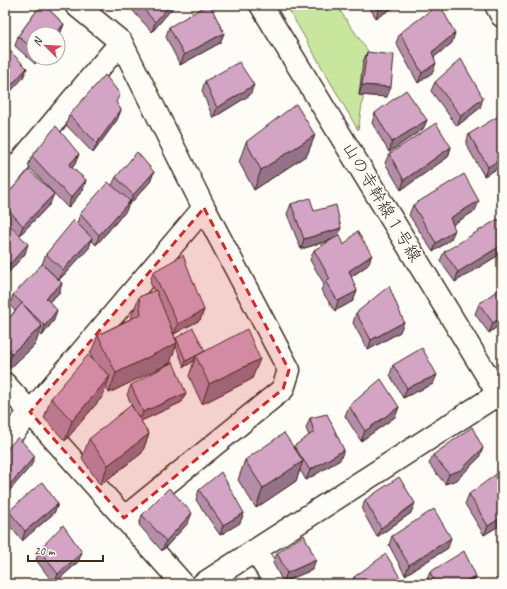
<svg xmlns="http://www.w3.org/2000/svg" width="507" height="589" viewBox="0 0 507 589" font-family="Caveat,'Klee One',sans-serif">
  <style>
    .green { fill: #c8e69e; stroke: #82885e }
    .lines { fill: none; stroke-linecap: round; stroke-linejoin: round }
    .minor-casing { stroke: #3b2a1e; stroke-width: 25 }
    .minor { stroke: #fdfcf7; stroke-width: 22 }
    .wall { fill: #b58da9; stroke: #3b2a1e }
    .shaded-wall { fill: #947389; stroke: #3b2a1e }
    .building { fill: #d3a4c4; stroke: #3b2a1e }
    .marked { fill: #d62828; fill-opacity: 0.2; stroke: #d62828; stroke-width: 3; stroke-dasharray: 8 5; stroke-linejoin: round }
    .labels { text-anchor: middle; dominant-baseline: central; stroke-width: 3.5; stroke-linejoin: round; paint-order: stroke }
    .street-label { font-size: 17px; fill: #3b2a1e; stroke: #fdfcf7 }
  </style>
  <rect width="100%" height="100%" fill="#fdfcf7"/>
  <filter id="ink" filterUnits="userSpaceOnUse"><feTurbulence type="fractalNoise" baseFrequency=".025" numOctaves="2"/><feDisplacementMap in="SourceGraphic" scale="8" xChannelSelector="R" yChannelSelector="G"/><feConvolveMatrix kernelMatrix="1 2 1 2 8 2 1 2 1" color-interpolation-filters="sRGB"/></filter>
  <g filter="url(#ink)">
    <path class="green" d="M286,5H336L370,54L358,130Z"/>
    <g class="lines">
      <g class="minor-casing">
        <path id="minor" d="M261,5L502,400
          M496,5L502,16
          M5,180L121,42
          M5,384L183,584
          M5,442L204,208L121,42L76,5
          M124,518L283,389L289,370L204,208
          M255,551L277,584
          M203,584L498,394"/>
      </g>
      <use href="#minor" class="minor"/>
    </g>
    <path class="wall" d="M41,5H44L64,24L60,34L58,36V34H34V58H40L35,64L15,46L18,36Z
      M135,5H175L152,32L133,11Z
      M368,5H398L376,18Z
      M169,27L224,33L220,43L180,65L166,37Z
      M400,33L452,43L434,57L433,72L418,83L396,43Z
      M367,52L387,97L359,95L363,62Z
      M205,81L250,95L213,118L202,91Z
      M435,82L480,108L457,126L431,91Z
      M117,104L121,110L117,120L93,153L66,125L69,115Z
      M375,113L427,120L423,129L389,152L372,123Z
      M502,120V166L484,176L466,144L469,134Z
      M315,135L307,155L254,190L239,162L246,142Z
      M451,147L448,157L401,190L385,163L389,154Z
      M79,154L75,164L72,168L86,180L83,190L68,208L28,166L32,156Z
      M154,172L150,182L129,205L128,204L126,211L96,245L91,240L89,248L59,280L42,264L46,254L77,223L80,214L112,185L116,177Z
      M502,178V200L496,190L500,180Z
      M5,197L50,204L20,235L25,254L7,274L6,273L5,275Z
      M291,204L314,211L338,236L344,245L368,265L351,277L357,291L353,301L335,311L321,290L324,284L310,260L314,250L332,240L301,249L287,214Z
      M413,205L475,211L453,224L451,239L433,252L409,215Z
      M502,226V253L455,282L440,261L444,252Z
      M153,272L204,310L200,320L174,334L170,325L176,340V338L205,351L252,379L202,404L189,376L194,361L184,367L176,346L170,363L109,393L106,387L103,396L65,441L44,418L51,398L93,360L90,354L98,335L132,318L131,317L139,297L154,291L150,282Z
      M62,283L59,293L49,302L54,320L42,336L39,333L35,345L5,373V323L15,311L10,305L13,295Z
      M502,287V323L489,333L475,314L479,304Z
      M356,313L400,332L368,350L353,323Z
      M393,365L433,384L403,398L390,375Z
      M131,385L182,402L141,421L149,434L142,453L100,485L82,458L89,439L133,408L127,395Z
      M349,406L399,407L395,417L361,441L345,416Z
      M310,418L340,460L306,480L300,470L296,481L256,508L238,480L245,460L294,447L309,436L306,428Z
      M433,455L479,458L457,480L445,484L429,464Z
      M199,490L240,523L220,535L196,500Z
      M469,494L502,524L484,535L465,504Z
      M365,500L411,513L377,537L362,510Z
      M58,504L54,513L22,541L6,521L9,511Z
      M142,515L188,523L162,551L139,525Z
      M392,536L448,548L405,575L389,545Z
      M39,550L82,552L78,562L54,584L36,560Z
      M277,553L312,570L283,582L273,563Z
      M430,572L476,576L473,584H427L426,582Z
      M354,577L402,581L401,584H351Z"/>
    <path class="shaded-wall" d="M170,5H175L152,32L155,22Z
      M384,5H398L376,18L379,8Z
      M64,24L60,34L58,36V34H55Z
      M224,33L220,43L180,65L184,55Z
      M455,33L452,43L428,62L432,52Z
      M37,58H40L35,64Z
      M436,63L433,72L418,83L422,73Z
      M27,68L23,78L5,98V92Z
      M254,85L250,95L213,118L217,108Z
      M362,85L391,87L387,97L359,95Z
      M483,98L480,108L457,126L461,116Z
      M121,110L117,120L93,153L97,143Z
      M427,120L423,129L389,152L392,142Z
      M315,135L307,155L254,190L261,170Z
      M451,147L448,157L401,190L404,180Z
      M79,154L75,164L65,175L69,165Z
      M502,158V166L484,176L488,167Z
      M154,172L150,182L129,205L133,195Z
      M86,180L83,190L68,208L71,198Z
      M54,194L50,204L19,236L23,226Z
      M130,201L126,211L96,245L99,235Z
      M479,201L475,211L447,228L450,218Z
      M341,228L337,238L301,249L304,239Z
      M455,230L451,239L433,252L436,243Z
      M92,238L89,248L59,280L63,270Z
      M28,244L25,254L7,274L10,264Z
      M502,245V253L455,282L458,272Z
      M372,255L368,265L345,281L349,271Z
      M8,267L5,275V270Z
      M62,283L59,293L42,308L46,298Z
      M357,291L353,301L335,311L338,301Z
      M57,310L54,320L42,336L45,326Z
      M204,310L200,320L174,334L178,324Z
      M502,316V323L489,333L493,323Z
      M404,322L400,332L368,350L371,340Z
      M42,326L35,345L5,373L12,353Z
      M177,343L170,363L109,393L116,373Z
      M205,351L196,356L194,361L184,367L186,361Z
      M260,359L252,379L202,404L209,384Z
      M437,375L433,384L403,398L407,388Z
      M110,376L103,396L65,441L72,421Z
      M186,393L182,402L139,422L143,412Z
      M399,407L395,417L361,441L365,431Z
      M149,434L142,453L100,485L108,465Z
      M483,448L479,458L457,480L445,484L449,474Z
      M344,450L340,460L306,480L310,470Z
      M35,456L31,466L5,496V490Z
      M303,461L296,481L256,508L263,488Z
      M415,503L411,513L377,537L381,528Z
      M58,504L54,513L22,541L25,531Z
      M192,513L188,523L162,551L166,541Z
      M244,513L240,523L220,535L223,525Z
      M502,517V524L484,535L488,526Z
      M451,538L448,548L405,575L409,565Z
      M82,552L78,562L54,584L58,574Z
      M316,560L312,570L283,582L287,573Z
      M476,576L473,584H459Z"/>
    <path class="building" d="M41,5H44L64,24L55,34H34V50L18,36Z
      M140,5H170L155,22Z
      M207,5H210L224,33L184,55L169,27Z
      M377,5H384L379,8Z
      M438,5H440L455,33L432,52L436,63L422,73L400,33Z
      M7,48L27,68L5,92V50Z
      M367,52L394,55L391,87L362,85Z
      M461,59L483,98L461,116L435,82Z
      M239,62L254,85L217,108L205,81Z
      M105,75L120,94L116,102L121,110L97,143L69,115Z
      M406,90L427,120L392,142L375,113Z
      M296,104L315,135L261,170L246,142Z
      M500,115L502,120V158L488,167L469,134Z
      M436,123L451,147L404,180L389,154Z
      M56,126L79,154L69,165L86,180L71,198L32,156Z
      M137,152L154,172L133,195L116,177Z
      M29,170L54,194L23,226L5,206V197Z
      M464,174L479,201L450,218L455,230L436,243L413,205Z
      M502,178V185L500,180Z
      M108,182L130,201L99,235L80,214Z
      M310,198L314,211L336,205L341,228L304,239L291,204Z
      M498,219L502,226V245L458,272L444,252Z
      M5,220L28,244L10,264L5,259Z
      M74,220L92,238L63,270L46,254Z
      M357,231L372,255L349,271L357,291L338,301L325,281L330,279L314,250L340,235L344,245Z
      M183,255L204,310L178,324L153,272Z
      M5,264L8,267L5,270Z
      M42,264L62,283L46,298L57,310L45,326L22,303L13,295Z
      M389,286L404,322L371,340L356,313Z
      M502,287V316L493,323L479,304Z
      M156,290L177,343L116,373L98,335L141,314L139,297Z
      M22,303L42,326L12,353L5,346V323Z
      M193,328L205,351L186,361L176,338Z
      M247,329L260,359L209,384L196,356Z
      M422,348L437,375L407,388L393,365Z
      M88,355L110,376L72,421L51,398Z
      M173,362L186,393L143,412L131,385Z
      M381,379L399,407L365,431L349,406Z
      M131,405L149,434L108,465L89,439Z
      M327,414L344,450L310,470L294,446L314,432L310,418Z
      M472,427L483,448L461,470L449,474L433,455Z
      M284,433L303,461L263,488L245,460Z
      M18,437L35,456L5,490V451Z
      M502,470V517L488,526L469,494Z
      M221,472L244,513L223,525L199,490Z
      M399,477L415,503L381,528L365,500Z
      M42,482L58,504L25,531L9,511Z
      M169,488L192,513L166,541L142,515Z
      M434,509L451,538L409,565L392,536Z
      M63,525L82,552L58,574L39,550Z
      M304,535L316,560L287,573L277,553Z
      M464,551L476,576L459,584H436L430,572Z
      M386,554L402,581L398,584H357L354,577Z"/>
  </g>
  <path class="marked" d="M204,208L289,370L283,389L124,518L30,412Z"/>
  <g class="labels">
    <g class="street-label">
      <text transform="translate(382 202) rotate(59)">山の寺幹線１号線</text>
    </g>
  </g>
  <rect width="507" height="589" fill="none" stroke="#fdfcf7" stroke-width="20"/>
  <rect x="10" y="10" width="487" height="569" fill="none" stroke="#3b2a1e" stroke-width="1.5" filter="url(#ink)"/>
  <g transform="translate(46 46) rotate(294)"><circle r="19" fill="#fdfcf7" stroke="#afa8a0"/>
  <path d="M0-3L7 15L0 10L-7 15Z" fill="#d1495b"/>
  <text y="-6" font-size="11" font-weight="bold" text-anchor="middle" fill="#3b2a1e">N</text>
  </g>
  <path d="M28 555v6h75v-6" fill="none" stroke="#3b2a1e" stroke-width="2"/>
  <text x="34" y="555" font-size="12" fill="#3b2a1e" stroke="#fdfcf7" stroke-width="3" paint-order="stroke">20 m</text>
</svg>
